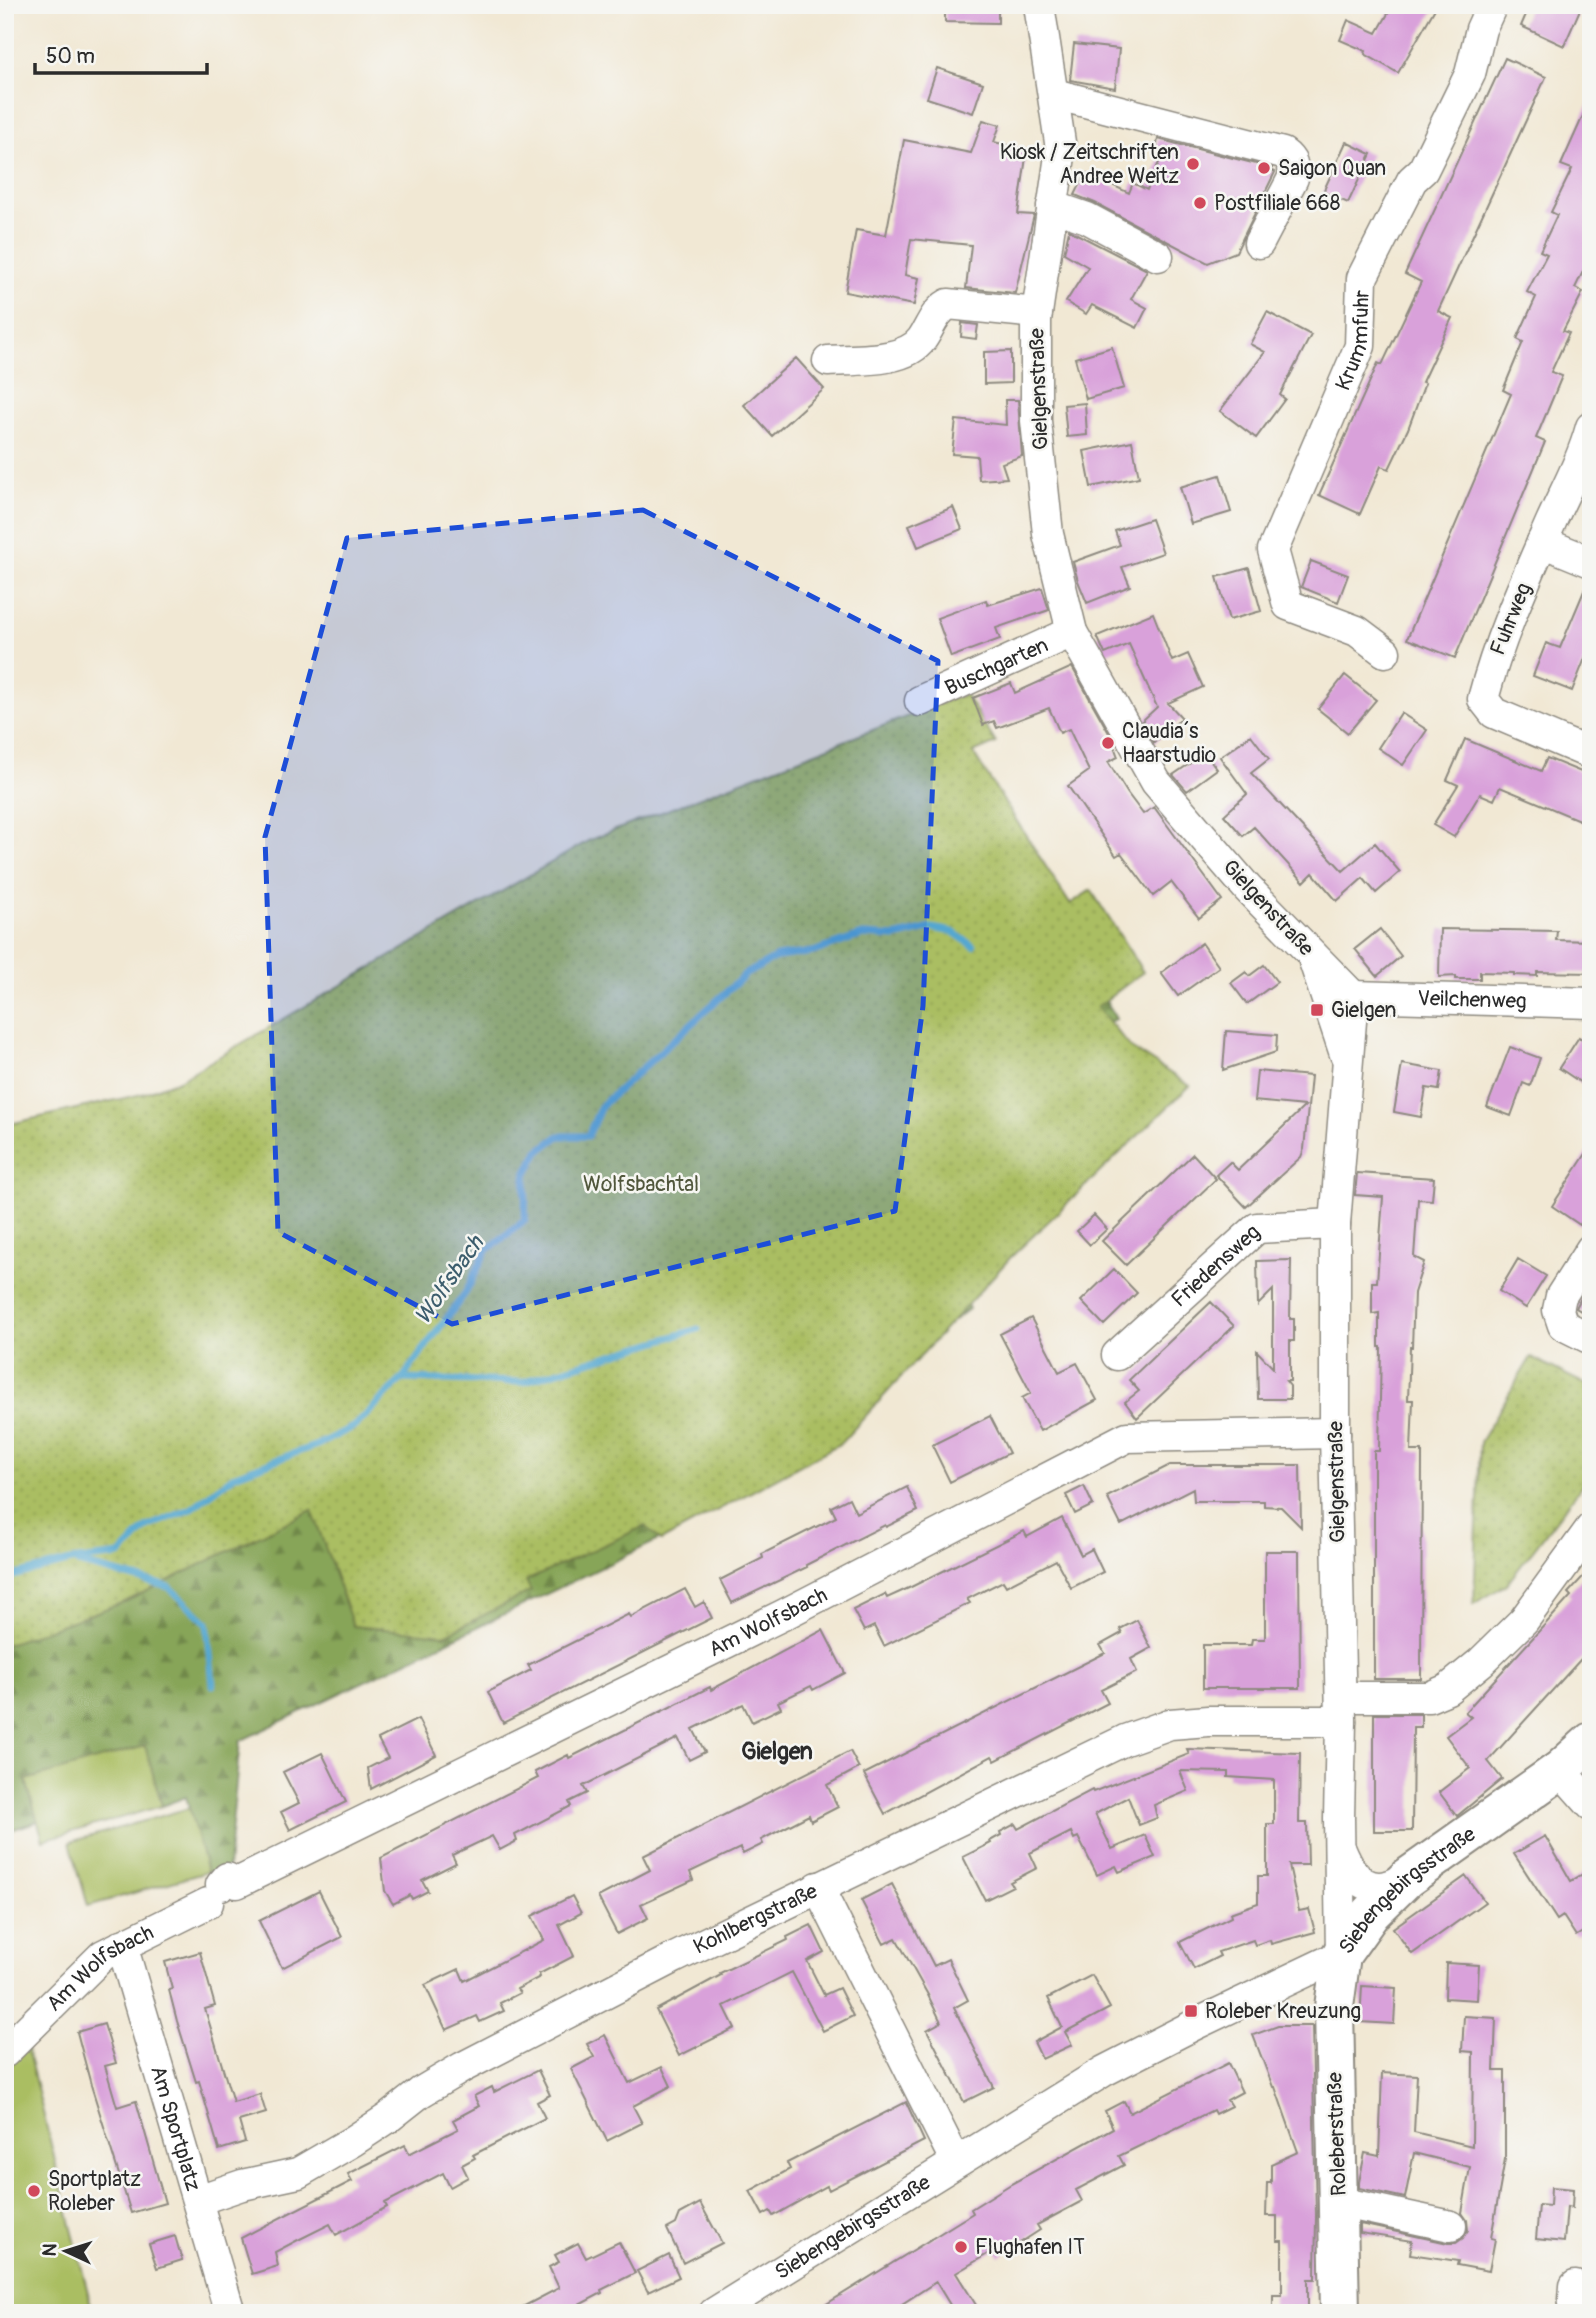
<svg xmlns="http://www.w3.org/2000/svg" width="1596" height="2318" viewBox="0 0 1596 2318" font-family="Pangolin,sans-serif">
  <style>
    .forest { fill: url(#forest-firs); stroke: #596842; stroke-width: 2 }
    .park { fill: url(#park-dots); stroke: #6a7446; stroke-width: 2 }
    .garden { fill: #aabe62; stroke: #6a7446; stroke-width: 2 }
    .lines { fill: none; stroke-linecap: round; stroke-linejoin: round }
    .stream { stroke: #55a7d0; stroke-width: 7 }
    .building { fill: #d9a1da }
    .minor-casing { stroke: #8e8a80; stroke-width: 33 }
    .major-casing { stroke: #8e8a80; stroke-width: 42 }
    .minor { stroke: #fff; stroke-width: 30 }
    .major { stroke: #fff; stroke-width: 38 }
    .marked { fill: #1d4ed8; fill-opacity: 0.2; stroke: #1d4ed8; stroke-width: 5; stroke-dasharray: 14 9; stroke-linejoin: round }
    .poi-dot { fill: #d1495b; stroke: #f6f6f2; stroke-width: 2.5 }
    .labels { text-anchor: middle; dominant-baseline: central; stroke-width: 5; stroke-linejoin: round; paint-order: stroke }
    .poi-label { font-size: 21px; fill: #2b2b2b; stroke: #f6f6f2; text-anchor: start }
    .street-label { font-size: 21px; fill: #2b2b2b; stroke: #f6f6f2 }
    .park-label { font-size: 21px; fill: #51573c; stroke: #f6f6f2 }
    .water-label { font-size: 23px; font-style: italic; fill: #3c5d6d; stroke: #f6f6f2 }
    .neighbourhood-label { font-size: 23px; font-weight: bold; fill: #2b2b2b; stroke: #f6f6f2 }
  </style>
  <defs>
    <pattern id="forest-firs" width="22" height="20" patternUnits="userSpaceOnUse" patternTransform="scale(1.75)"><rect width="22" height="20" fill="#87a558"/><path d="M5 1l3.5 6h-7zM16 11l3.5 6h-7z" fill="#6f8749"/></pattern>
    <pattern id="park-dots" width="8" height="8" patternUnits="userSpaceOnUse" patternTransform="scale(1.75)"><rect width="8" height="8" fill="#aabe62"/><path d="M2 2h.1M6 6h.1" fill="none" stroke="#92a355" stroke-width="1.8" stroke-linecap="round"/></pattern>
  </defs>
  <rect width="100%" height="100%" fill="#f6f6f2"/>
  <filter id="ink" filterUnits="userSpaceOnUse"><feTurbulence type="fractalNoise" baseFrequency=".0143" numOctaves="2"/><feDisplacementMap in="SourceGraphic" scale="14" xChannelSelector="R" yChannelSelector="G"/><feConvolveMatrix kernelMatrix="1 2 1 2 8 2 1 2 1" color-interpolation-filters="sRGB"/></filter>
  <filter id="wash" filterUnits="userSpaceOnUse"><feTurbulence type="fractalNoise" baseFrequency=".00686" numOctaves="4" result="noise"/><feDisplacementMap in="SourceGraphic" scale="28" xChannelSelector="R" yChannelSelector="G"/><feGaussianBlur stdDeviation="1.57" result="paint"/><feColorMatrix in="noise" values="0 0 0 0 0 0 0 0 0 0 0 0 0 0 0 0 0 1.4 0 .05"/><feComposite in="paint" operator="in"/></filter>
  <g filter="url(#wash)">
    <rect width="100%" height="100%" fill="#f1e8d4"/>
    <path class="forest" d="M989,782L1116,1019L863,1110L934,1223L969,1309L661,1539L240,1741L227,1878L207,1872L186,1797L162,1806L144,1746L26,1781L38,1821L5,1832V1328Z"/>
    <path class="park" d="M965,694L996,743L973,753L1070,904L1091,890L1143,972L1097,1007L1131,1048L1190,1086L1010,1258L841,1443L661,1541L645,1526L526,1581L531,1591L445,1635L353,1626L312,1510L127,1601L5,1645V1125L142,1094L179,1080L590,840Z
      M1531,1357L1591,1387V1474L1507,1584L1474,1604L1480,1442Z"/>
    <path class="garden" d="M145,1746L162,1806L43,1840L26,1780Z
      M189,1808L207,1872L88,1906L70,1842Z
      M27,2048L93,2313H5V2070Z"/>
    <g class="lines">
      <path class="stream" d="M402,1379L522,1382L698,1329
        M78,1563L169,1587L207,1623L213,1685
        M5,1578L71,1561L120,1555L147,1527L191,1509L235,1475L317,1445L355,1426L402,1379L466,1292L486,1251L525,1220L526,1174L539,1151L559,1136H588L601,1106L746,974L777,957L813,952L863,935L895,937L932,928L953,932L973,946"/>
    </g>
    <g id="blocks">
      <path class="building" d="M945,5H998V23L945,22Z
        M1393,5H1437L1398,73L1365,54L1366,51L1340,40L1348,20L1377,33Z
        M1530,5H1582L1564,46L1521,26Z
        M1074,44L1119,49L1115,88L1070,80Z
        M1505,58L1546,77L1438,311L1452,318L1422,382L1425,383L1408,429L1389,469L1381,466L1360,514L1319,495L1378,363L1382,365L1421,282L1405,274Z
        M937,68L983,83L973,113L927,98Z
        M1591,98V255L1575,288L1583,292L1563,331L1569,333L1551,372L1562,376L1536,438L1545,442L1455,658L1407,639L1511,394L1503,390L1523,342L1517,339L1536,297L1527,292L1547,254L1540,251L1557,215L1551,212L1572,169L1561,165Z
        M983,120L1000,125L994,142L1027,150L1018,214L1034,215L1015,293L966,288L971,245L911,239L905,275L919,278L914,305L845,292L856,230L886,235L904,140L971,153Z
        M1158,139L1272,168L1271,170L1275,172L1236,252L1208,263L1095,203L1075,195L1086,173L1129,193L1133,183L1147,190L1164,151L1156,149Z
        M1346,142L1371,154L1348,203L1323,192Z
        M1069,230L1147,270L1131,299L1147,308L1137,328L1092,305L1086,314L1066,302L1088,267L1064,253Z
        M1267,312L1311,335L1280,395L1285,399L1256,438L1220,411L1265,352L1250,344Z
        M962,323L978,325L976,339L961,337Z
        M1112,347L1124,388L1086,399L1075,358Z
        M1011,351V383L984,384V352Z
        M796,358L824,389L772,436L744,405Z
        M1005,400H1018L1022,456L1002,463L1007,478L979,480L977,456L952,454L956,420L1006,425Z
        M1085,403L1087,435L1067,437L1064,405Z
        M1132,441L1139,477L1091,487L1084,451Z
        M1220,475L1231,512L1191,524L1180,487Z
        M953,507L962,529L918,547L909,525Z
        M1151,519L1163,553L1122,567L1130,586L1087,603L1078,581L1073,562L1120,545L1115,531Z
        M1311,561L1348,575L1338,602L1301,587Z
        M1249,568L1261,611L1229,620L1217,577Z
        M1589,579L1591,643L1572,691L1533,676L1546,643L1560,648Z
        M1042,588L1049,610L996,628L1000,639L951,657L937,618L986,600L988,605Z
        M1153,613L1172,661L1188,654L1203,687L1168,703L1182,718L1154,743L1142,721L1157,707L1129,644L1105,654L1097,636Z
        M1072,667L1109,733L1118,757L1108,762L1128,794L1143,814L1154,807L1222,900L1199,918L1171,882L1153,896L1121,853L1116,856L1068,786L1089,771L1069,729L1060,733L1049,708L997,728L994,721L983,725L973,698L1011,683L1015,693Z
        M1345,675L1376,700L1348,733L1318,709Z
        M1401,713L1427,730L1403,765L1378,748Z
        M1251,735L1269,759L1251,773L1343,871L1375,843L1400,872L1376,893L1363,878L1337,901L1313,873L1304,882L1254,827L1243,836L1224,815L1247,794L1220,757Z
        M1465,739L1541,771L1547,758L1591,776V825L1500,787L1494,800L1480,794L1454,837L1433,825L1458,785L1447,780Z
        M1205,753L1217,769L1187,791L1173,775Z
        M1380,929L1401,956L1377,976L1355,949Z
        M1440,929L1557,931L1556,940L1591,941V973L1537,972V976L1514,975V973L1480,972V979H1456V976L1439,977Z
        M1202,943L1219,967L1178,996L1161,973Z
        M1264,965L1277,982L1247,1004L1231,983L1246,972L1249,976Z
        M1226,1031L1277,1035L1276,1052L1223,1070Z
        M1579,1037L1591,1045V1072L1583,1084L1559,1068Z
        M1510,1047L1540,1058L1530,1086L1523,1083L1511,1116L1487,1107Z
        M1402,1064L1442,1071L1439,1090L1426,1088L1421,1117L1394,1112Z
        M1257,1071L1311,1076L1304,1149L1301,1157L1246,1207L1216,1175L1230,1162L1238,1170L1305,1106L1254,1101Z
        M1591,1146V1208L1580,1225L1552,1206Z
        M1193,1154L1216,1179L1126,1265L1102,1241Z
        M1357,1173L1434,1178L1432,1200L1418,1199L1414,1257L1424,1262L1414,1293L1412,1347H1410L1408,1400H1413L1411,1451H1422L1421,1679H1374V1451H1379L1381,1347H1379V1313L1372,1314V1282H1377L1383,1197L1355,1195Z
        M1094,1215L1107,1229L1090,1245L1077,1231Z
        M1518,1259L1546,1276L1526,1308L1499,1291Z
        M1291,1260L1290,1319H1294V1341H1290V1381H1286L1290,1386V1399H1258L1257,1351L1273,1368V1290L1258,1305L1257,1261Z
        M1114,1269L1137,1293L1104,1325L1081,1301Z
        M1585,1290L1591,1294V1317L1576,1308Z
        M1211,1302L1234,1326L1137,1418L1125,1402L1139,1391L1129,1380Z
        M1031,1318L1059,1372L1077,1363L1097,1400L1040,1431L1022,1398L1031,1393L1000,1334Z
        M990,1416L1009,1453L950,1482L932,1445Z
        M1170,1465H1300L1301,1527L1281,1507L1264,1506V1501H1194L1193,1488L1121,1525L1107,1497Z
        M1084,1486L1093,1505L1075,1514L1066,1495Z
        M907,1487L918,1511L886,1527L885,1525L806,1565L807,1567L732,1603L720,1580L763,1558L762,1554L836,1517L831,1507L849,1498L856,1513Z
        M1062,1518L1081,1555L1092,1549L1103,1572L1071,1588L1056,1560L1006,1586L1003,1581L967,1599L970,1603L884,1646L874,1626L864,1631L853,1610L885,1594L887,1598L911,1587L1024,1531L1027,1537Z
        M1265,1551H1299L1300,1688H1203V1645H1251L1252,1639H1265Z
        M1591,1568V1648L1488,1761L1502,1779L1457,1816L1439,1792L1470,1768L1446,1736L1471,1717L1465,1712L1571,1596L1568,1593Z
        M685,1589L695,1607L704,1602L712,1618L503,1723L488,1692L531,1670L528,1665L629,1614L631,1617Z
        M1137,1620L1151,1648L1131,1659L1137,1672L1101,1690L1108,1703L995,1761L992,1756L885,1814L864,1774L1105,1653L1100,1645L1122,1633L1120,1629Z
        M823,1630L845,1673L813,1690L811,1686L778,1702L781,1708L752,1722L743,1704L693,1729L705,1752L689,1760L678,1738L583,1786L587,1793L569,1802L571,1806L515,1835L517,1841L500,1850L492,1836L452,1855L456,1863L422,1880L428,1891L412,1899L410,1895L393,1904L385,1891L381,1858L538,1778L535,1772L568,1755L569,1758L710,1687L711,1690Z
        M1374,1714H1421V1727H1413L1412,1831H1374Z
        M418,1719L436,1755L371,1789L368,1768L388,1758L378,1739Z
        M1187,1749L1300,1753L1299,1823H1307L1308,1865H1289L1299,1911L1309,1909L1315,1932L1271,1944L1270,1940L1255,1945L1253,1940L1218,1952L1220,1956L1194,1969L1180,1942L1231,1917L1230,1913L1258,1903V1876H1267V1824H1274V1780L1228,1777V1772L1180,1771L1188,1791L1154,1805L1157,1818L1139,1825L1128,1797L1095,1814L1112,1849L1145,1835L1155,1857L1119,1872L1116,1866L1097,1875L1078,1837L1074,1839L1071,1832L1030,1853L1037,1868L1010,1882L1013,1886L985,1900L963,1857L991,1843L990,1841L1001,1835L1000,1832L1015,1824L1018,1829L1092,1790L1093,1792L1189,1754Z
        M850,1751L859,1768L827,1785L838,1807L811,1821L809,1815L761,1840L763,1844L743,1854L740,1848L690,1872L693,1880L641,1904L648,1918L617,1934L598,1897L650,1870L643,1856Z
        M322,1753L346,1802L290,1830L281,1812L299,1803L283,1772Z
        M1545,1836L1571,1881L1591,1869V1927L1576,1936L1563,1916L1557,1920L1514,1854Z
        M1466,1876L1485,1902L1412,1954L1393,1928Z
        M892,1884L934,1966L948,1959L968,2000L954,2008L994,2087L964,2102L927,2030L941,2022L928,1995L896,1938L884,1944L861,1900Z
        M319,1891L342,1937L282,1968L259,1921Z
        M572,1896L581,1913L559,1925L574,1956L539,1974L540,1977L517,1989L520,1993L500,2003L504,2011L480,2022L477,2016L446,2030L425,1985L459,1969L464,1981L544,1940L532,1916Z
        M811,1925L824,1952L807,1961L824,1995L839,1988L853,2016L823,2031L792,1972L724,2006L735,2028L679,2056L656,2010L721,1975L720,1973L788,1940L787,1937Z
        M200,1952L215,2006L205,2009L233,2102L260,2094L266,2113L239,2121L245,2142L219,2150L199,2081L196,2082L177,2021L169,1990L172,1989L165,1962Z
        M1446,1963L1479,1965L1477,2000L1445,1998Z
        M1092,1975L1110,2008L1065,2032L1072,2045L1042,2059L1034,2042L1062,2027L1048,1998Z
        M1362,1986L1396,1988L1394,2024L1360,2022Z
        M1464,2016L1496,2018L1494,2071H1505V2159L1491,2238L1495,2239L1489,2271L1457,2265L1458,2261L1410,2254L1412,2241L1360,2233V2224L1448,2243H1456L1463,2238L1468,2230L1467,2220L1462,2213L1470,2167L1414,2153L1405,2198L1359,2188V2182L1365,2153L1379,2156L1382,2073L1417,2075L1414,2132L1472,2146L1473,2052L1462,2051Z
        M104,2024L116,2063L105,2066L117,2107L136,2101L165,2203L131,2213L91,2085L77,2032Z
        M1278,2026H1312L1316,2216L1315,2279H1308V2313H1273V2295H1282V2241H1277V2216H1266L1267,2183H1271V2164L1298,2152L1275,2087H1273L1253,2035Z
        M605,2035L629,2083L662,2067L671,2086L633,2106L642,2123L607,2141L571,2069L594,2057L587,2044Z
        M1228,2063L1242,2092L1227,2100L1231,2106L1215,2114L1213,2110L1119,2156L1124,2165L1076,2190L1082,2201L1037,2225L1040,2230L1000,2256L996,2249L956,2273L981,2313H955L936,2282L888,2313H812L973,2213L971,2209L1011,2184L1113,2128L1105,2111L1124,2101L1130,2113Z
        M538,2070L550,2095L537,2102L545,2118L473,2155L475,2158L462,2165L468,2177L450,2187L443,2173L385,2203L387,2207L336,2235L330,2224L296,2241L275,2252L278,2266L252,2274L241,2238L352,2181L348,2174L405,2145L409,2154L458,2129L453,2120L479,2106L474,2096L492,2087L494,2092Z
        M906,2102L924,2141L829,2190L827,2186L773,2216L770,2211L763,2215L750,2191L790,2169L787,2163Z
        M1551,2187L1573,2189L1572,2208L1567,2207L1564,2242L1536,2239L1539,2205L1550,2206Z
        M700,2203L722,2243L683,2263L667,2229L676,2224L680,2214Z
        M175,2236L182,2260L157,2268L149,2244Z
        M619,2242L635,2273L601,2290L602,2293L564,2313H511L559,2288L549,2267L559,2262L555,2255L578,2243L586,2258Z
        M669,2255L679,2277L648,2292L637,2271Z"/>
    </g>
  </g>
  <g filter="url(#ink)">
    <use href="#blocks" fill-opacity="0" stroke="#8e8a80" stroke-width="2"/>
    <g class="lines">
      <g class="minor-casing">
        <g id="minor">
          <path d="M1054,94L1283,153C1293,160 1294,166 1293,178L1259,243"/>
          <path d="M1052,206L1087,218L1158,256"/>
          <path d="M828,361C855,359 905,363 922,339C930,328 934,312 948,304L1037,313"/>
          <path d="M1591,427C1582,460 1565,491 1551,522C1526,579 1499,638 1483,699L1494,713L1591,754"/>
          <path d="M1542,542L1591,562"/>
          <path id="s1" d="M1385,652L1357,631L1288,605L1273,550L1360,346L1362,278L1412,180L1423,170L1470,74L1481,29L1492,5"/>
          <path id="s2" d="M920,701L1072,632"/>
          <path d="M1313,958L1345,1054"/>
          <path id="s3" d="M1353,996L1591,1003"/>
          <path d="M1591,1249L1561,1296L1558,1310L1563,1325L1591,1339"/>
          <path id="s4" d="M1117,1355L1257,1228L1335,1224"/>
          <path d="M1341,1697H1429L1448,1689L1481,1662L1524,1620L1591,1528"/>
          <path d="M1560,1770L1591,1805"/>
          <path d="M1340,1848C1347,1865 1357,1887 1379,1887C1388,1887 1399,1881 1407,1878"/>
          <path id="s5" d="M221,1885L227,1878L237,1883L783,1615L1127,1437L1335,1433"/>
          <path d="M818,1887L956,2162"/>
          <path id="s6" d="M122,1945L230,2313"/>
          <path id="s7" d="M5,2052L103,1955L208,1903"/>
          <path id="s8" d="M198,2200L242,2185L298,2173L353,2141L388,2118L421,2092L463,2067L674,1958L1125,1740L1170,1724L1208,1721H1341"/>
          <path d="M1339,2202L1451,2226"/>
          <path id="s9" d="M714,2313L1104,2071L1196,2024L1341,1955L1339,1818L1341,1721L1335,1433V1224L1353,996L1248,889L1156,782L1072,632L1048,534L1036,421V320L1061,149L1039,5"/>
          <path d="M1573,2313L1575,2286"/>
        </g>
      </g>
      <g class="major-casing">
        <g id="major">
          <path id="s10" d="M1340,2313L1334,2007L1341,1955L1371,1913L1407,1878L1560,1770L1591,1742"/>
        </g>
      </g>
      <use href="#minor" class="minor"/>
      <use href="#major" class="major"/>
    </g>
  </g>
  <path class="marked" d="M643,510L938,661L923,1006L895,1211L452,1324L278,1232L265,837L347,538Z"/>
  <g class="poi-dot">
    <circle cx="1193" cy="164" r="7"/>
    <circle cx="1264" cy="168" r="7"/>
    <circle cx="1200" cy="203" r="7"/>
    <circle cx="1108" cy="743" r="7"/>
    <rect x="1310" y="1003" width="14" height="14" rx="3.5"/>
    <rect x="1184" y="2004" width="14" height="14" rx="3.5"/>
    <circle cx="34" cy="2191" r="7"/>
    <circle cx="961" cy="2247" r="7"/>
  </g>
  <g class="labels">
    <g class="poi-label">
      <text x="1179" y="152" text-anchor="end">Kiosk / Zeitschriften<tspan x="1179" dy="24">Andree Weitz</tspan></text>
      <text x="1278" y="168">Saigon Quan</text>
      <text x="1214" y="203">Postfiliale 668</text>
      <text x="1122" y="731">Claudia´s<tspan x="1122" dy="24">Haarstudio</tspan></text>
      <text x="1331" y="1010">Gielgen</text>
      <text x="1205" y="2011">Roleber Kreuzung</text>
      <text x="48" y="2179">Sportplatz<tspan x="48" dy="24">Roleber</tspan></text>
      <text x="975" y="2247">Flughafen IT</text>
    </g>
    <g class="street-label">
      <text stroke="none"><textPath href="#s1" startOffset="392">Krummfuhr</textPath></text>
      <text transform="translate(1039 389) rotate(-92)">Gielgenstraße</text>
      <text transform="translate(1511 619) rotate(-68)">Fuhrweg</text>
      <text stroke="none"><textPath href="#s2" startOffset="84">Buschgarten</textPath></text>
      <text transform="translate(1268 908) rotate(47)">Gielgenstraße</text>
      <text stroke="none"><textPath href="#s3" startOffset="119">Veilchenweg</textPath></text>
      <text stroke="none"><textPath href="#s4" startOffset="133">Friedensweg</textPath></text>
      <text transform="translate(1337 1482) rotate(-91)">Gielgenstraße</text>
      <text stroke="none"><textPath href="#s5" startOffset="612">Am Wolfsbach</textPath></text>
      <text stroke="none"><textPath href="#s10" startOffset="452">Siebengebirgsstraße</textPath></text>
      <text stroke="none"><textPath href="#s8" startOffset="628">Kohlbergstraße</textPath></text>
      <text stroke="none"><textPath href="#s7" startOffset="128">Am Wolfsbach</textPath></text>
      <text stroke="none"><textPath href="#s6" startOffset="191">Am Sportplatz</textPath></text>
      <text transform="translate(1337 2134) rotate(-92)">Roleberstraße</text>
      <text stroke="none"><textPath href="#s9" startOffset="163">Siebengebirgsstraße</textPath></text>
    </g>
    <g class="park-label">
      <text x="641" y="1184">Wolfsbachtal</text>
    </g>
    <g class="water-label">
      <text transform="translate(449 1280) rotate(-55)">Wolfsbach</text>
    </g>
    <g class="neighbourhood-label">
      <text x="777" y="1751">Gielgen</text>
    </g>
  </g>
  <rect width="1596" height="2318" fill="none" stroke="#f6f6f2" stroke-width="28"/>
  <g transform="translate(66 2251) rotate(274)" stroke="#f6f6f2" stroke-width="5" paint-order="stroke">
  <path d="M0-5L12 26L0 18L-12 26Z" fill="#2b2b2b"/>
  <text y="-10" font-size="19" font-weight="bold" text-anchor="middle" fill="#2b2b2b">N</text>
  </g>
  <path d="M35 63v10h172v-10" fill="none" stroke="#2b2b2b" stroke-width="3.5"/>
  <text x="46" y="63" font-size="21" fill="#2b2b2b" stroke="#f6f6f2" stroke-width="5" paint-order="stroke">50 m</text>
</svg>
